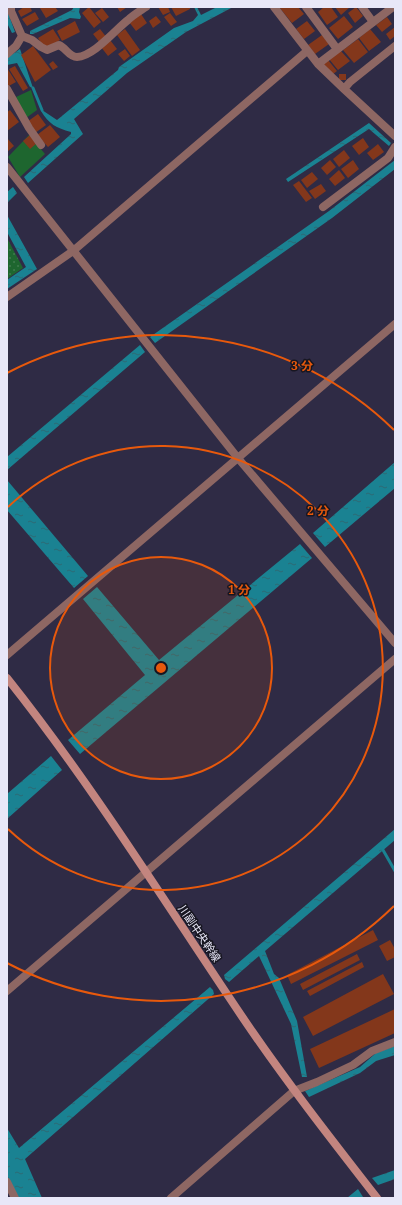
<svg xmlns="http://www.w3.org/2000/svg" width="402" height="1205" viewBox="0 0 402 1205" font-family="'Noto Serif','Noto Sans JP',serif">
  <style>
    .grass { fill: url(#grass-dots) }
    .garden { fill: #1e662f }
    .water { fill: url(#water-ripples) }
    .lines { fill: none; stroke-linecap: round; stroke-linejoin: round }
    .stream { stroke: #1a8292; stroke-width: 3 }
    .building { fill: #83371b }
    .street { stroke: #8e6763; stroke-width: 8 }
    .secondary { stroke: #c3857f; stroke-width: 8 }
    .ring { fill: none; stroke: #e8590c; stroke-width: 2 }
    .labels { text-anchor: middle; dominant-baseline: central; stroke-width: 3; stroke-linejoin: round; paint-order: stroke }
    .street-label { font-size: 11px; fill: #e8e7f8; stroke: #171621 }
    .centre { fill: #e8590c; stroke: #171621; stroke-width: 2 }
    .ring-label { font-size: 12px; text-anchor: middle; font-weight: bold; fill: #e8590c; stroke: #171621; stroke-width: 3; stroke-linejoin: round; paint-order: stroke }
  </style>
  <defs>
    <pattern id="grass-dots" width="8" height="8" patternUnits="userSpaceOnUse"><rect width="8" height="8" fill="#1e662f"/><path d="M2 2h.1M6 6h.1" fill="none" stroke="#3f7c4e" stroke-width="1.8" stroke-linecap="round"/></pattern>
    <pattern id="water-ripples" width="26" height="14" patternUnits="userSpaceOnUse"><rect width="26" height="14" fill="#1a8292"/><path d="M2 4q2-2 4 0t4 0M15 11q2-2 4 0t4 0" fill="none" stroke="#2c6a75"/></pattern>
  </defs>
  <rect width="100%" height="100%" fill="#2f2b45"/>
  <path class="grass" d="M7,238L23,268L7,279Z"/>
  <path class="garden" d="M31,90L37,110L26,118L16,97Z
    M29,135L45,154L20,177L8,157Z"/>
  <path class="water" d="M74,7H80L79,12L81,17L80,19L70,18L33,34H30V31L72,10Z
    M194,7H197L201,15L217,7H233L186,32L127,73L74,119L83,134L28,183L24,177L71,134V132C56,128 49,124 41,111L42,110L57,120L118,70L119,67L174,28L193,21L198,15Z
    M7,10L15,32L12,33L7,23Z
    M20,49L33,88L30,87L17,63L7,65V58Z
    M369,123L391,143L389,146L369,129L288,182L286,179Z
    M395,160V169L332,218L155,343L150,337L329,211Z
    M13,187L17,193L7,203V192Z
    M7,215L37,269L7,289V280L26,267L7,232Z
    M140,345L145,352L7,470V457Z
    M395,462V488L325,547L313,533Z
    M7,480L88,576L74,588L7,510Z
    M300,544L312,558L80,754L68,740L145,675L83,599L97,587L159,660Z
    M51,756L62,770L7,819V794Z
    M395,829V840L265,951L274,974L279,978L297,1021L307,1077H302L291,1024L259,956L229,982L225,979L224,975Z
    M210,987L213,990L214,994L25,1159L42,1198H18L7,1175V1128L19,1148Z
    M395,1046V1055L376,1061L360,1073L309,1097L305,1091L360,1067L376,1053Z
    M395,1170V1179L378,1185L372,1178Z
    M358,1189L363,1197L347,1198Z"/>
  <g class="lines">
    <path class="stream" d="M33,88L42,110
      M383,850L395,871"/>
  </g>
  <path class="building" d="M24,7H30L32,11L21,17L18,11Z
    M42,7H55L58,11L46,18L40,8Z
    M89,7L101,22L94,28L82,13Z
    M117,7H127L120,12Z
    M158,7H168L170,12L163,15Z
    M171,7H190V9L176,16Z
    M279,7H298L304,14L292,23Z
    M324,7H331L338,17L327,25L318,12Z
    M335,7H350L341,15Z
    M356,7L363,16L355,23L348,13Z
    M102,8L109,17L103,22L95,13Z
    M35,12L39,19L27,26L22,19Z
    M170,13L177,22L171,26L164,17Z
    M141,14L147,23L136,31L129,22Z
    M156,16L161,22L153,28L149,21Z
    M344,16L353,27L338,39L329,28Z
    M387,17L392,24L382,32L376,25Z
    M75,21L80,32L62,41L57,31Z
    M307,21L315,31L304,39L296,29Z
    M395,27V36L390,40L386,34Z
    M53,29L60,40L45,49L38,38Z
    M100,29L107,38L100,43L93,34Z
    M125,29L140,50L132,56L117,35Z
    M370,29L381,42L369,51L359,38Z
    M322,35L329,44L315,54L308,45Z
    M358,39L368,52L354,63L343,50Z
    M110,40L117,49L108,56L101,47Z
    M33,46L51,70L35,82L21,55Z
    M125,49L130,56L124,61L118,54Z
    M340,50L350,61L338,70L329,59Z
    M328,60L337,71L332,75L323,64Z
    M53,61L58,67L53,70L49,64Z
    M15,66L28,88L23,91L9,69Z
    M7,68L16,82L7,87Z
    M339,74H346V80H339Z
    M10,110L19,122L7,131V112Z
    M38,114L46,125L35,133L27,122Z
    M50,125L60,137L48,147L37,135Z
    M30,135L37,143L30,149L23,141Z
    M7,138L14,146L7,152Z
    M363,138L369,147L359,155L352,146Z
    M378,144L384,152L373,160L367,153Z
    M344,150L350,158L339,167L333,159Z
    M330,160L336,167L327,175L321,168Z
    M353,160L359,169L348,178L341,169Z
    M339,170L345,178L335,186L329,179Z
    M312,172L318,179L307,188L301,180Z
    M299,181L312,198L306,202L293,185Z
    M321,184L326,191L315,199L309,191Z
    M373,930L378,940L291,984L287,975Z
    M390,940L395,949V957L387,961L379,946Z
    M357,954L360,960L303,990L300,984Z
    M362,962L364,967L310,996L307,991Z
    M383,974L394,994L313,1036L303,1017Z
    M395,1009V1033L319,1068L310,1049Z"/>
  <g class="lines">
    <path class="street" d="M11,7V11L22,36L32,40L41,47L47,50L59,45C66,48 69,57 77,57C94,56 115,30 128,20C133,15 140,11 146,7
      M274,7L318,64L344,89L395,136
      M306,7L337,49
      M362,7L373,22
      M7,54L16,46L22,36
      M318,64L393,7
      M7,89L29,128L41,145
      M344,89L350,82L395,46
      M7,167L237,457L395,643
      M323,207L388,158L395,147
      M7,297L73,251L307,51
      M7,655L395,324
      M7,991L395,659
      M7,1182L15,1198
      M171,1198L294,1091L317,1082L353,1065L372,1051L395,1042"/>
    <path class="secondary" d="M7,678C93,786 166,904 243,1018C285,1080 331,1139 377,1198"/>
  </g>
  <circle cx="161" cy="668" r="111" fill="#e8590c" fill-opacity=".12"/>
  <g class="ring">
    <circle cx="161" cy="668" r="111"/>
    <path d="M8 507A222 222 0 1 1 8 829"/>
    <path d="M394 906A333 333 0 0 1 7 963M7 373A333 333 0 0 1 394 430"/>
  </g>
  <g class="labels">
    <g class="street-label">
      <text transform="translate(200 933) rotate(56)">川副中央幹線</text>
    </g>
  </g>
  <circle cx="161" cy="668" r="6" class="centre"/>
  <g class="ring-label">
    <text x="302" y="370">3 分</text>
    <text x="318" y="515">2 分</text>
    <text x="239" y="594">1 分</text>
  </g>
  <rect width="402" height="1205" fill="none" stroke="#e8e7f8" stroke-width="16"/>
</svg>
